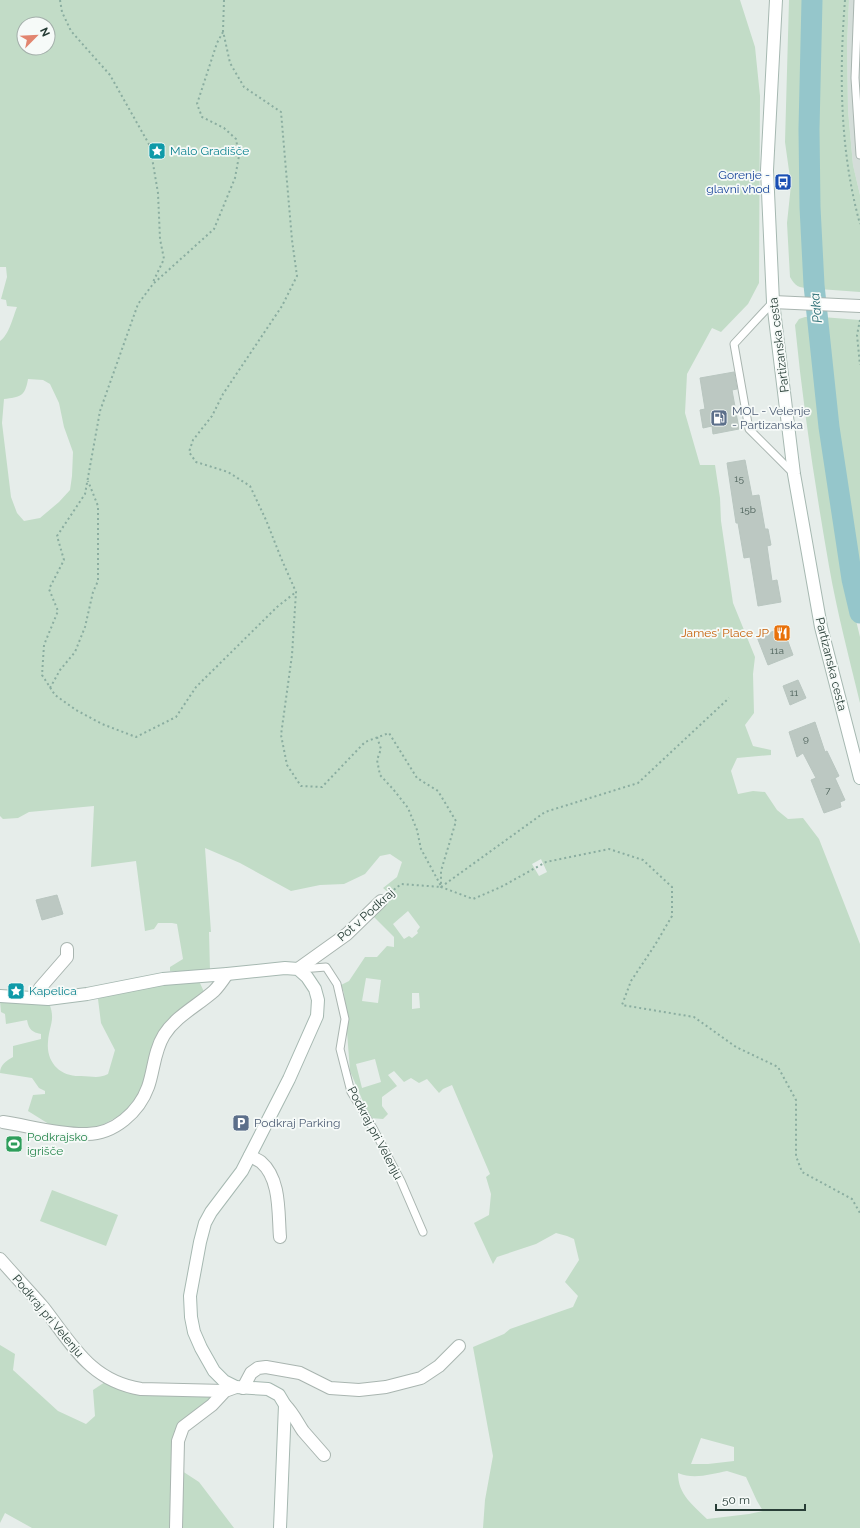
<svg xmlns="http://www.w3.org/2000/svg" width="860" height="1528" viewBox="0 0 860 1528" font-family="Raleway,sans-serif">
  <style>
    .built { fill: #d4ddd9 }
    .green { fill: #c2dcc7; fill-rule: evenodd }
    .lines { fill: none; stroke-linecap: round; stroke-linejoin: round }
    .river { stroke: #95c6cb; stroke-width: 21 }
    .building { fill: #bcc8c2; stroke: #b9c6c0 }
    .lane-casing { stroke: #a9b5b0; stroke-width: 9 }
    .street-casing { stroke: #a9b5b0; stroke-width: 14 }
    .secondary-casing { stroke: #a6b8b1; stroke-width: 14 }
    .path { stroke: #8aada0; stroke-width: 2; stroke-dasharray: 2 3; stroke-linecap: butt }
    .lane { stroke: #fff; stroke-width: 7 }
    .street { stroke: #fff; stroke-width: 12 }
    .secondary { stroke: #fff; stroke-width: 12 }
    .labels { text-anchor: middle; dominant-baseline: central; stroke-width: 3.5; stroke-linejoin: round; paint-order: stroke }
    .number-label { font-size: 10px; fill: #4c6059 }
    .culture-label { font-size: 12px; fill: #0d838f; stroke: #f6faf8; text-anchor: start }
    .transit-label { font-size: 12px; fill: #164399; stroke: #f6faf8; text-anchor: end }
    .street-label { font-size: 12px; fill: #273d36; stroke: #f6faf8 }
    .service-label { font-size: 12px; fill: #4e5e75; stroke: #f6faf8; text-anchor: start }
    .food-label { font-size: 12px; fill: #c56008; stroke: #f6faf8; text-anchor: end }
    .leisure-label { font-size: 12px; fill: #27864d; stroke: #f6faf8; text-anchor: start }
    .water-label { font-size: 13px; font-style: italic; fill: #276b73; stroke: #f6faf8 }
  </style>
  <rect width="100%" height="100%" fill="#e6edea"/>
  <path class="built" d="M849,0H860V195L853,165L848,110L847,46Z"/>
  <path class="green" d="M0,0H740L755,47L760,96L759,283L748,304L721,332L712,328L687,374L685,413L700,465H715L720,498L721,521L733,603L755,657L753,674L754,713L745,725L753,746L771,750V755L737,758L731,771L738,794L753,791L765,792L777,810L788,819L803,818L819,839L860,944V1528H483L485,1500L493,1456L473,1347L504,1334L510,1329L573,1307L578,1296L565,1282L579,1260L574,1239L567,1236L556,1233L536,1244L497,1257L493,1264L474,1223L489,1215L491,1194L486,1177L490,1174L452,1085L443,1089L439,1093L427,1079L419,1083L411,1078L404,1082L394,1071L388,1075L397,1086L382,1097V1106L388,1114L383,1119L370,1118L350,1071L344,993L341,985L349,981L365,957H377L387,946L394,947V937L372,915L394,897L383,888L397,877L402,862L390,854L380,856L365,874L344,884L320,885L291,891L240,863L205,848L211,932H209L210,971H170V967L183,959L177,924L172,923H158L154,929L145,931L136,861L91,867L94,806L29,812L18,818L3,819L0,816V341C9,335 13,317 17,307L7,306L6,300L1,299L7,277L6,267H0ZM24,24H48V48H24ZM28,379L43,380L50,384L59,403L64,427L73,452L72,476L70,490L59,502L40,518L24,521L17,513L11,497L2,423L4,399C20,397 25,397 28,379ZM541,859L547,872L539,876L532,864ZM408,911L420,927L417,931L418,933L412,938L409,936L404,939L393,924ZM366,978L381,980L378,1003L362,1001ZM412,993H419L420,1008L412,1009ZM375,1059L381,1082L362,1088L356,1064ZM701,1438L734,1447V1461L708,1464H691ZM727,1471L746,1477L757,1501L763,1511L749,1514L707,1519C693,1505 678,1495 678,1473C694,1480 711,1474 727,1471Z
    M789,0H808C802,96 805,192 809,288C799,288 795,286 790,277L787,223L791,185L785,142Z
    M817,0H849L847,46L848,110L853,165L860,195V292L819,289L813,199L814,50Z
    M805,317H813L825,428L839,522L854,612L860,637V703C849,657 837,612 829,566C815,486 803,406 795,325L799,319Z
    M822,317L860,320V593L832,420Z
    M199,981L205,994L179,1012L144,1087L126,1112L95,1129L78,1131L52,1126L28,1111L33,1095L45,1094V1091L39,1088L32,1078L0,1073C0,1065 6,1061 13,1057V1046L41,1039V1034C32,1032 29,1030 27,1020L6,1024L5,1014L1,1012L0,1001L49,1003C56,1020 49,1025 48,1042C46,1063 61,1077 81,1076C92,1076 98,1079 108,1074L115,1050L101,1023L98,999L133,985Z
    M52,1190L118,1215L106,1246L40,1221Z
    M0,1345L15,1354L13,1370L58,1411L86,1424L95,1416L93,1390L105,1382L215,1397L176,1431L171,1442V1482L173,1528H32L5,1513L0,1523Z
    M179,1469L199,1482L234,1528H181Z"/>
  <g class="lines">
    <path class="river" d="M812,0L809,129L810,207L814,285L829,427L852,579L860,613"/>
  </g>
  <path class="building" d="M734,372L737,389L732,390L739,429L713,434L712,426L703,428L700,410L705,409L700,378Z
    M745,460L752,496L759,495L765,529H768L771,545L767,546L772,581L777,580L781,602L758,606L750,557L744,558L738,523H736L727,463Z
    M783,628L793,655L768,665L757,637Z
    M798,680L806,698L790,705L783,686Z
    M815,722L825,752L827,751L839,776L835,778L845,800L840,802L841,807L824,813L811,780L816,778L803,753L797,757L789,732Z
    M57,895L63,914L42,920L36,900Z"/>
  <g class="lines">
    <g class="lane-casing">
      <path id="lane" d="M858,0L855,78L860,155
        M773,302L734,344L749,429L793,473
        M301,969L326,967L337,984L345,1019L340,1049L351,1092L373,1128L401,1181L423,1232"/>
    </g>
    <g class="street-casing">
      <path id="street" d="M773,302L860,306
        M298,969L347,934L381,901
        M36,998L40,988L67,957V949
        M3,1122C29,1126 60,1135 87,1134C114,1134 139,1112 148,1087C154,1070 154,1051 164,1035C176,1016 197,1006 214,991C219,986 223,980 227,974
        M250,1156C254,1158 258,1160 261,1162C281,1179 278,1214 280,1237
        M0,1259C14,1275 29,1291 43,1307C72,1344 90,1381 141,1389L225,1391L236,1387
        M243,1388L251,1373L258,1368L266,1367L300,1373L330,1388L359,1390L386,1387L421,1378L439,1366L459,1346
        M285,1405C293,1413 297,1422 303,1431C310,1439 317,1447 324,1455
        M176,1528L178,1441L183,1427L212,1405L225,1391"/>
    </g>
    <g class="secondary-casing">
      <path id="secondary" d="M776,0L767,170L773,302L794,474L821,627L860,778
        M0,996L48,999L87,994L163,979L227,974L285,968L298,969L307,977L315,989L318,1000L317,1016L289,1079L242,1171L211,1212L205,1223L200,1242L190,1296L191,1317L194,1332L201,1348L214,1371L224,1381L236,1387L268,1389L279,1395L285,1405L280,1528"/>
    </g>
    <path class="path" d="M60,0L62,12L71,31L110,75L150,146L158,193L160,239L164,259L153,282
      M224,0L223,31L230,63L244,87L281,112L292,240L297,276L282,306L223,394L212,416L193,440L189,452L196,462L228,472L250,486L266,520L281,558L296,592L292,655L281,735L287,765L301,786L322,787L365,742L389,733L417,778L438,791L456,821L441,871V887L473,899L501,887L546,862L609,849L643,860L672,887V916L655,945L631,981L622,1005L694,1017L736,1047L778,1067L796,1100V1156L802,1172L852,1199L860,1213
      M845,0C839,75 840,152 860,224
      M223,32L217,43L197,104L202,117L224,128L236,139L239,156L235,178L214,229L153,284L138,304L100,411L85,494L57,536L64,560L49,589L58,611L44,645L42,675L55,695L76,710L102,724L136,737L176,717L196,687L277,607L296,592
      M860,320L857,335L860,365
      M50,688L60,670L75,652L85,627L93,592L98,581V506L88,481
      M377,737L381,749L377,760L380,775L393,789L408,808L417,830L421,849L441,886
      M441,887L545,812L638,783L729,698
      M390,893L401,884L441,887"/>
    <use href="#lane" class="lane"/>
    <use href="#street" class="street"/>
    <use href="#secondary" class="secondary"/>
  </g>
  <defs>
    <g id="sight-square" transform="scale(0.9)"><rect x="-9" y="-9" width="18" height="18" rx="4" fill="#0f9aa8" stroke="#f6faf8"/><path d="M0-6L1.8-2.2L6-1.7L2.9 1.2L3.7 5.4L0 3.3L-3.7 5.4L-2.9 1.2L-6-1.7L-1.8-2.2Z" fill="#fff"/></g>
    <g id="bus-square" transform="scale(0.9)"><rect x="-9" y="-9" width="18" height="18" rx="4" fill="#1a4fb4" stroke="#f6faf8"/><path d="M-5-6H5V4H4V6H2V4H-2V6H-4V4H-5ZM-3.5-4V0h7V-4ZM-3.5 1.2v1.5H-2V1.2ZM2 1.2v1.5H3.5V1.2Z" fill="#fff"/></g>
    <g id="fuel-square" transform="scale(0.9)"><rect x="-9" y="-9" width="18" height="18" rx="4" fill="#5c6f8a" stroke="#f6faf8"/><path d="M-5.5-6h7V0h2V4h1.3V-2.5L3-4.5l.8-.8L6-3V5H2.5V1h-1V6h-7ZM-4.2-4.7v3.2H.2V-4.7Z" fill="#fff"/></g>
    <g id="restaurant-square" transform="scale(0.9)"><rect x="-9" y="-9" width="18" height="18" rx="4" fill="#e8710a" stroke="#f6faf8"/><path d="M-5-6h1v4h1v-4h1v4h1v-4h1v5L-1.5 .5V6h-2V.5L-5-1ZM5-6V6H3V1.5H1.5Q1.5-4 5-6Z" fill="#fff"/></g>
    <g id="parking-square" transform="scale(0.9)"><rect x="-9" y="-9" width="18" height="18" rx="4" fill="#5c6f8a" stroke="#f6faf8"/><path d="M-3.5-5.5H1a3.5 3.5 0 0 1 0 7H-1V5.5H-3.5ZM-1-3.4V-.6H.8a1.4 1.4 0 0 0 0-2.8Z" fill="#fff"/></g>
    <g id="stadium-square" transform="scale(0.9)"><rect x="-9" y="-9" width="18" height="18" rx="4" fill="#2e9e5b" stroke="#f6faf8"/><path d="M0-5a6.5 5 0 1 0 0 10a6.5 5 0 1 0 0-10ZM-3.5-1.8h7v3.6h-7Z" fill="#fff"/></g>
  </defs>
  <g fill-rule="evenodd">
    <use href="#sight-square" x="157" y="151"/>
    <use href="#bus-square" x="783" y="182"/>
    <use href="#fuel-square" x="719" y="418"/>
    <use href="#restaurant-square" x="782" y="633"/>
    <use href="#sight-square" x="16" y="991"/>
    <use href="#parking-square" x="241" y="1123"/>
    <use href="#stadium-square" x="14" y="1144"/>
  </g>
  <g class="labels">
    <g class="number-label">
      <text x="739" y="478">15</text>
      <text x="748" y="509">15b</text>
      <text x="777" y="650">11a</text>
      <text x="794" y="692">11</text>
      <text x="806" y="738">9</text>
      <text x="828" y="790">7</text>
    </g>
    <g class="culture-label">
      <text x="170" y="151">Malo Gradišče</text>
      <text x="29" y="991">Kapelica</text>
    </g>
    <g class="transit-label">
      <text x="770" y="175">Gorenje -<tspan x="770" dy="14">glavni vhod</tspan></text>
    </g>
    <g class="street-label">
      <text transform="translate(779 345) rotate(-97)">Partizanska cesta</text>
      <text transform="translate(831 664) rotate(76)">Partizanska cesta</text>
      <text transform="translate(366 915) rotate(-42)">Pot v Podkraj</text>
      <text transform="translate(375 1133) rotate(62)">Podkraj pri Velenju</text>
      <text transform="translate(48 1316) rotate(50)">Podkraj pri Velenju</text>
    </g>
    <g class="service-label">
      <text x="732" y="411">MOL - Velenje<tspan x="732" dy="14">- Partizanska</tspan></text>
      <text x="254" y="1123">Podkraj Parking</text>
    </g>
    <g class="food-label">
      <text x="769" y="633">James' Place JP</text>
    </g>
    <g class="leisure-label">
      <text x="27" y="1137">Podkrajsko<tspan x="27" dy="14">igrišče</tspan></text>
    </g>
    <g class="water-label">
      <text transform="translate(816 308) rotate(-96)">Paka</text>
    </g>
  </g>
  <g transform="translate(36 36) rotate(66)"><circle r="19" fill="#f6faf8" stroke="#a3aeaa"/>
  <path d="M0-3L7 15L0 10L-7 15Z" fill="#e2856f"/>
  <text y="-6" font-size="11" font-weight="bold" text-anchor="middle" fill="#273d36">N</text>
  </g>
  <path d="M716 1504v6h89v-6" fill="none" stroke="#273d36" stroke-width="2"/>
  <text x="722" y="1504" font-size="12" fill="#273d36" stroke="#f6faf8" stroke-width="3" paint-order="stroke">50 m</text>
</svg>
